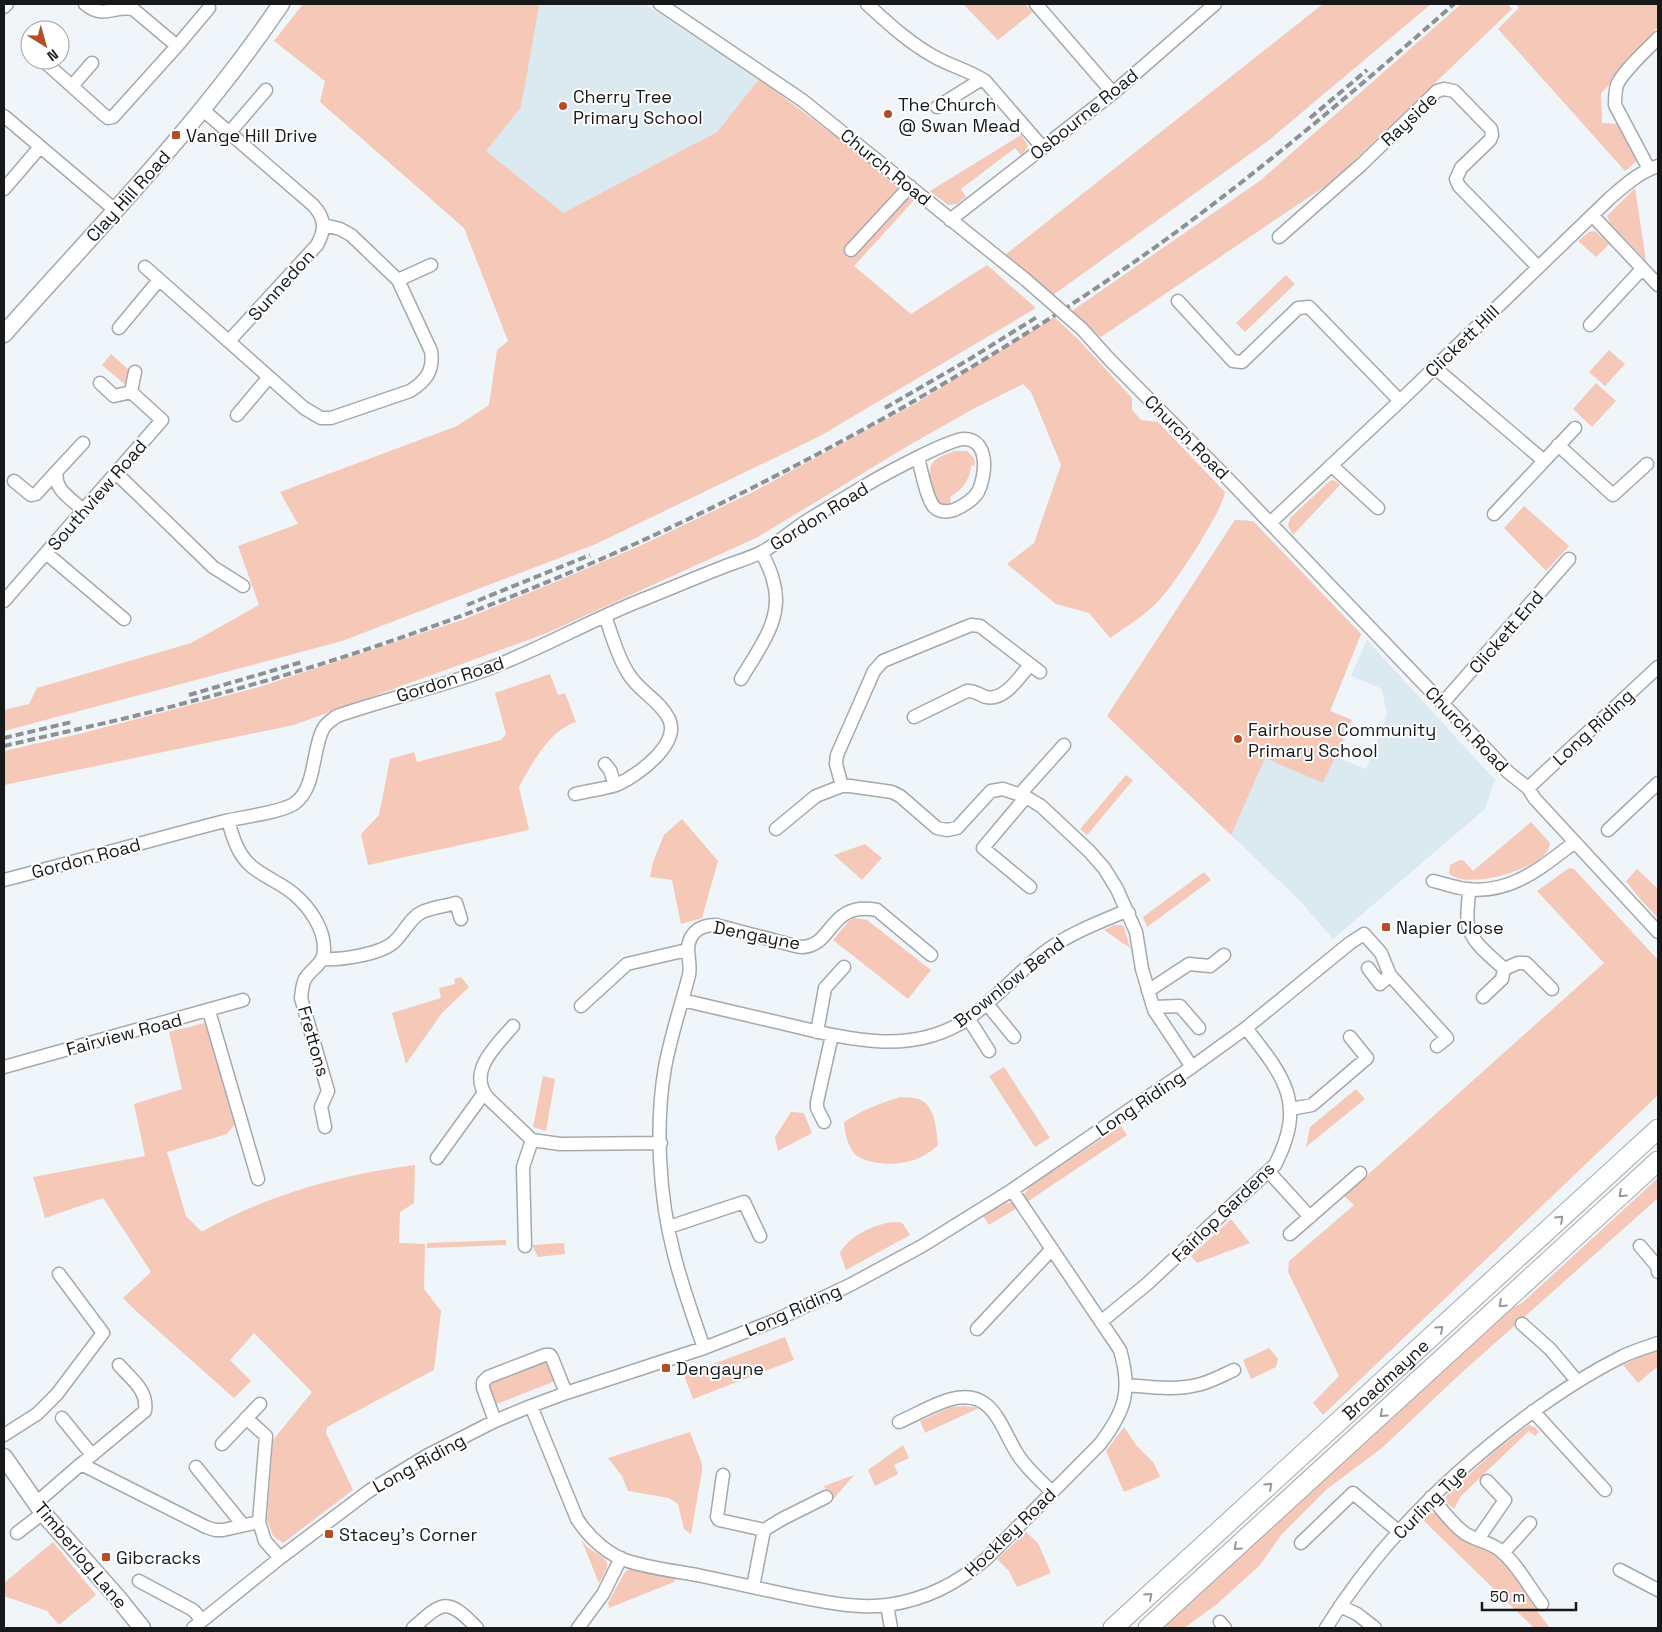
<svg xmlns="http://www.w3.org/2000/svg" width="1662" height="1632" viewBox="0 0 1662 1632" font-family="'Space Grotesk',sans-serif">
  <style>
    .built { fill: #dbe9f0 }
    .green { fill: #f6c8b8 }
    .lines { fill: none; stroke-linecap: round; stroke-linejoin: round }
    .street-casing { stroke: #a3a9ac; stroke-width: 15 }
    .secondary-casing { stroke: #a3a9ac; stroke-width: 19 }
    .primary-casing { stroke: #a3a9ac; stroke-width: 21 }
    .street { stroke: #fff; stroke-width: 12 }
    .secondary { stroke: #fff; stroke-width: 16 }
    .primary { stroke: #fff; stroke-width: 19 }
    .rail { stroke: #8d9193; stroke-width: 4; stroke-dasharray: 8 4; stroke-linecap: butt }
    .street-bridge-casing { stroke: #a3a9ac; stroke-width: 15; stroke-linecap: butt }
    .street-bridge { stroke: #fff; stroke-width: 12 }
    .oneway { stroke: #969798 }
    .poi-dot { fill: #b54e26; stroke: #fff; stroke-width: 2 }
    .labels { text-anchor: middle; dominant-baseline: central; stroke-width: 4; stroke-linejoin: round; paint-order: stroke }
    .poi-label { font-size: 18px; fill: #161819; stroke: #fff; text-anchor: start }
    .street-label { font-size: 18px; fill: #161819; stroke: #fff }
  </style>
  <rect width="100%" height="100%" fill="#eff5f8"/>
  <path class="built" d="M303,4H644L759,79L717,132L521,235L295,15Z
    M1235,520L1253,521L1361,634L1330,711L1352,720L1338,758L1366,769L1387,715L1382,689L1351,676L1367,640L1495,780L1485,809L1333,939L1302,903L1107,716Z"/>
  <path class="green" d="M303,4H537L539,6L521,107L486,151L563,213L717,132L759,79L917,197L854,266L911,314L987,265L1036,308L820,436L596,544L342,641L4,731V710L29,704L37,688L191,643L259,605L238,546L298,524L280,492L457,426L489,405L497,350L508,341L464,228L320,102L325,81L274,41Z
    M963,4H1025L1033,12L998,40Z
    M1323,4H1431L1268,141L1053,295L1005,255Z
    M1461,4H1508L1512,9L1333,181L1101,337L1066,315L1261,180Z
    M1516,4H1658V27C1639,49 1623,73 1601,93L1602,123L1619,124L1639,159L1625,171L1498,29L1519,8Z
    M1021,135L1028,145L1025,151L1021,155L1015,148L961,189L966,197L957,204L948,205L930,191Z
    M1635,188L1646,261L1610,223L1607,216Z
    M1595,231L1609,244L1596,257L1578,241L1589,232Z
    M1286,275L1295,284L1245,332L1236,323Z
    M1054,317L1078,339L1132,398V410L1141,420L1158,422L1225,492C1222,512 1177,580 1162,597C1148,614 1128,625 1110,638L1089,613L1056,604L1007,564L1034,543L1061,465L1031,392L1023,384L973,409L906,447L758,537L547,633L294,725L4,785V751L83,733L259,687L462,620L553,583L644,544L753,492L918,402Z
    M1609,350L1625,364L1605,386L1589,372Z
    M111,354L130,371L128,387L102,365Z
    M1596,383L1616,401L1592,427L1573,409Z
    M954,451H967L974,458L975,465L971,466C970,480 962,490 950,497L951,502C934,514 924,472 933,462C938,457 947,454 954,451Z
    M1331,480L1336,481L1340,485L1293,535L1288,526L1290,518Z
    M1524,506L1569,546L1546,571L1504,528Z
    M1235,520L1253,521L1361,634L1330,711L1352,720L1323,783L1265,758L1231,835L1107,716Z
    M550,674L558,695L565,693L576,722C549,731 532,763 519,787L529,830L368,865L361,834L379,815L390,759L414,752L417,762L501,740L506,734L495,693Z
    M1126,775L1133,780L1087,835L1080,829Z
    M682,819L718,861L702,918L681,924L672,880L650,877L653,862L664,835Z
    M1531,822L1550,843C1550,868 1465,892 1449,873L1450,865L1460,860L1464,861L1473,871Z
    M865,844L882,858L862,880L834,855Z
    M1569,868L1574,869L1658,960V1095L1323,1415L1313,1403L1339,1376L1288,1272L1289,1261L1354,1205L1344,1196L1604,963L1537,891Z
    M1637,869L1658,889V918L1640,899L1626,881Z
    M1204,872L1211,880L1147,927L1143,917Z
    M855,918L867,920L931,970L908,999L833,940L849,921Z
    M1114,925H1122L1124,927L1130,948L1104,930Z
    M461,977L469,987L442,1013L406,1064L392,1013L441,998L439,988L455,984L454,979Z
    M209,1022L240,1118L227,1134L167,1152L186,1216L201,1231H203C270,1194 339,1175 415,1165L414,1203L400,1212L399,1243L425,1244L424,1289L441,1311L434,1370L327,1427L326,1433L353,1490L283,1543L273,1536L267,1520L273,1440L312,1392L254,1333L230,1360L251,1381L234,1398L137,1312L123,1298L151,1272L103,1198L45,1218L33,1177L145,1156L134,1104L182,1089L169,1032Z
    M1004,1067L1050,1138L1035,1147L989,1076Z
    M543,1076L555,1079L546,1131L533,1127Z
    M1356,1089L1365,1099L1306,1147L1310,1127Z
    M901,1097C907,1098 916,1097 921,1100C936,1108 936,1130 938,1145C929,1154 914,1162 900,1163C887,1165 861,1163 853,1152C847,1143 845,1132 844,1122C862,1110 880,1103 901,1097Z
    M791,1112L804,1113L812,1133L778,1151L775,1137Z
    M1121,1126L1127,1135L1027,1202L1024,1195L1029,1187Z
    M1658,1178V1198L1459,1375L1382,1448L1327,1489L1282,1534L1259,1566L1216,1605L1184,1628H1157L1498,1315L1522,1303Z
    M1006,1202L1013,1203L1017,1208L989,1225L983,1216Z
    M1231,1219L1250,1243L1197,1263L1191,1256Z
    M899,1222L903,1224L910,1235L846,1270L840,1253C849,1235 880,1221 899,1222Z
    M506,1240V1245L427,1248V1243Z
    M564,1243L565,1254L538,1257L532,1245Z
    M785,1337L794,1360L693,1399L684,1375Z
    M1269,1348L1278,1359L1276,1367L1251,1379L1243,1360Z
    M1658,1348V1366L1638,1383L1623,1365Z
    M548,1359L558,1380L494,1405L487,1387L491,1379Z
    M965,1406L979,1408L925,1433L920,1421L951,1407Z
    M1529,1425L1536,1428L1539,1432L1535,1436L1529,1431L1461,1496L1454,1509L1447,1503L1446,1496L1449,1493L1496,1450Z
    M1124,1427L1136,1445L1154,1463L1160,1477L1124,1492L1106,1451Z
    M690,1432L702,1464V1471L691,1534L684,1529L678,1504L669,1498L628,1491L622,1476L608,1458Z
    M903,1445L909,1458L894,1465L898,1474L875,1486L868,1470Z
    M854,1475L831,1502L824,1486Z
    M1432,1513H1437L1458,1536L1488,1548L1509,1566L1540,1615L1550,1628H1534L1422,1519L1425,1515Z
    M1026,1532L1038,1543L1051,1573L1017,1587L1009,1571L997,1559Z
    M581,1539L587,1547L604,1558L607,1563V1568L599,1583Z
    M53,1542L96,1595L59,1625L47,1611L4,1596V1583Z
    M629,1569L675,1579L674,1582L609,1608L608,1603L625,1572Z"/>
  <g class="lines">
    <g class="street-casing">
      <path id="street" d="M660,4L802,100L1026,280
        M867,4C888,23 908,42 933,56C950,66 969,70 985,81L1043,148
        M1036,4L1113,93
        M4,7L7,4
        M177,46L209,8
        M46,63L103,114L108,118L113,117L177,46L133,9C113,5 104,20 85,4
        M72,86L92,63
        M937,107L982,79
        M203,110L313,205C325,218 326,229 317,245L229,341
        M4,116L115,210
        M230,132L266,90
        M1649,169L1615,105C1615,98 1615,92 1617,85C1622,72 1648,49 1658,38
        M4,189L40,147
        M1592,215L1658,285
        M950,220L1113,93L1215,4
        M1279,237L1362,164L1437,91L1444,89L1454,91L1491,129L1492,135L1490,140L1461,168L1456,179L1459,186L1538,267
        M851,250L910,186
        M145,267L304,408L321,418H331L410,391C426,381 434,371 431,351L398,280L351,235L340,229L324,225
        M398,280L431,265
        M1178,301L1233,361L1242,362L1298,308L1309,307L1400,401
        M1590,325L1642,269
        M119,328L159,280
        M1110,360L1228,479L1508,772L1528,788L1535,799L1658,932
        M1434,367L1543,460
        M131,392L135,372
        M237,415L269,377
        M83,443L57,471C53,490 71,498 83,510
        M1558,445L1613,495L1647,464
        M1331,465L1378,508
        M116,473L213,567L243,586
        M14,481L31,495L36,494L57,471
        M1494,514L1575,428
        M1270,523L1400,401L1609,199C1624,186 1639,172 1658,166
        M46,553L124,619
        M4,601L162,420L131,392L114,396L100,383
        M741,679C759,648 785,618 773,580C771,570 765,561 762,552
        M1442,704L1569,559
        M914,717L967,691C975,690 979,695 986,697C1005,701 1019,677 1030,665
        M605,764L610,770L615,785
        M842,786L836,764L837,755L874,671L883,661L971,625L980,626L1040,672
        M1528,788L1658,667
        M575,794C588,791 603,789 616,785C636,777 681,744 669,719C660,700 638,691 628,673C617,656 612,635 605,616
        M1020,794L1064,745
        M1026,797L983,848L1030,887
        M228,821C233,837 237,853 250,865C263,877 282,883 295,895C309,907 324,928 324,948C325,964 312,967 305,979C302,985 302,991 301,998L328,1091L321,1107L325,1127
        M776,829L816,796L842,786H850L892,792L900,796L937,828L947,830L957,828L991,791L1003,789L1026,797L1041,806L1089,851L1104,868L1117,889L1136,932L1142,969L1154,1010L1192,1067
        M1608,830L1658,783
        M4,880C78,861 151,840 225,821C242,817 284,812 295,803C316,788 312,750 323,729C326,723 332,720 337,716C383,700 431,689 477,673C531,654 581,625 634,603C662,592 690,580 718,569C732,563 748,559 762,552C778,543 792,530 808,520C826,509 845,498 863,487C879,477 949,439 964,439C990,439 986,476 978,492C973,500 963,506 954,510C947,512 940,513 934,507C926,497 922,472 918,458
        M1433,881C1442,883 1451,886 1460,888C1508,897 1539,869 1575,842
        M1469,889C1469,900 1466,913 1468,924C1470,942 1492,957 1504,969L1518,963H1526L1552,989
        M323,959C342,960 384,954 396,940C405,931 411,917 422,912C433,907 446,906 456,903L461,919
        M1368,968L1380,984L1390,975
        M1148,991L1189,964L1210,966L1224,955
        M1483,997L1502,979L1504,969
        M682,1000C716,1008 751,1016 785,1024C847,1039 912,1057 969,1018C997,998 1019,971 1046,951C1069,934 1095,924 1121,913H1129
        M987,1004L1014,1037
        M581,1006L627,964L687,950
        M1153,1007L1180,1006L1199,1028
        M209,1011L258,1179
        M968,1018L989,1051
        M513,1026C497,1045 466,1072 488,1098L532,1140L560,1144L661,1143
        M817,1032L825,988L844,967
        M4,1067L243,1000
        M1291,1109L1312,1105L1367,1058L1350,1037
        M824,1122L817,1108V1102L832,1035
        M437,1158L484,1093
        M1269,1172L1310,1217
        M669,1227L744,1202L760,1236
        M1290,1234L1360,1173
        M525,1246L523,1167L532,1140
        M1640,1246L1657,1266L1658,1272
        M1102,1321L1147,1284L1275,1165C1307,1103 1284,1077 1246,1028
        M1522,1324L1550,1349L1577,1381
        M977,1329L1052,1249
        M704,1348C693,1317 682,1286 674,1254C659,1197 655,1125 665,1067C671,1035 681,1006 689,975C692,960 682,945 695,932C701,926 708,925 716,925C737,931 759,936 780,942C787,943 795,947 802,947C834,946 828,901 877,910L931,955
        M1126,1385C1151,1387 1176,1391 1201,1384C1212,1381 1223,1375 1234,1370
        M531,1406L577,1519C589,1537 602,1550 622,1559C642,1567 675,1571 697,1575C729,1582 761,1589 794,1596C825,1602 855,1609 888,1605C927,1599 956,1584 986,1559L1100,1444C1125,1411 1132,1391 1120,1350L1012,1190
        M1533,1411L1605,1490
        M62,1418L92,1455
        M246,1418L266,1436L259,1522L265,1541L280,1558
        M495,1421L483,1388V1382L488,1377L545,1355H550L552,1358L566,1393
        M899,1422C915,1415 932,1405 948,1400C993,1386 1000,1427 1018,1455C1027,1469 1041,1481 1052,1492
        M4,1435L37,1414L57,1394L103,1333L59,1274
        M222,1444L260,1404
        M80,1465L145,1411C148,1390 132,1380 119,1365
        M196,1467L243,1525
        M723,1475L717,1517L719,1520L764,1530
        M1431,1497C1442,1509 1452,1525 1466,1534C1477,1541 1491,1542 1501,1551C1518,1565 1529,1587 1542,1604
        M36,1503L81,1464L206,1527L215,1530H223L259,1522
        M17,1533L43,1513
        M1478,1539L1505,1500L1487,1481
        M1301,1543L1353,1493L1398,1531
        M1503,1553L1530,1523
        M1620,1570L1658,1590
        M139,1581L193,1610L202,1620
        M753,1587L764,1530L782,1519L826,1497
        M887,1605L891,1628
        M1340,1606L1357,1614L1375,1628
        M1220,1622L1225,1628
        M193,1628L280,1558L369,1491L428,1455L495,1421L531,1406L566,1393L704,1348L776,1320L850,1285L922,1246L1012,1190L1192,1067L1246,1028L1350,943L1364,934L1381,953L1390,975L1447,1038L1437,1046
        M413,1628C443,1601 447,1597 477,1628
        M578,1628L603,1594L621,1558
        M1326,1628C1377,1546 1446,1477 1523,1419C1555,1395 1587,1374 1623,1356C1634,1351 1647,1347 1658,1343"/>
    </g>
    <g class="secondary-casing">
      <path id="secondary" d="M4,334C99,227 200,124 281,4
        M4,1457L43,1513L118,1598L142,1628"/>
    </g>
    <g class="primary-casing">
      <g id="primary">
        <path id="s1" d="M1113,1628L1658,1129"/>
        <path d="M1148,1628L1658,1161"/>
      </g>
    </g>
    <use href="#street" class="street"/>
    <use href="#secondary" class="secondary"/>
    <use href="#primary" class="primary"/>
    <path class="rail" d="M1310,118L1367,70
      M885,408L968,360L1037,317
      M467,605L590,555
      M189,695L302,662
      M4,738L72,722
      M4,746C63,732 123,720 181,704C270,681 357,654 442,623C598,566 748,494 893,413C989,358 1083,300 1172,235C1270,163 1363,84 1454,4"/>
    <g class="street-bridge-casing">
      <path id="street-bridge" d="M1026,280L1082,329L1110,360"/>
    </g>
    <use href="#street-bridge" class="street-bridge"/>
  </g>
  <defs><path id="oneway-chevron" d="M-2-3.5L2.5 0L-2 3.5" fill="none" stroke-width="1.6" stroke-linecap="round" stroke-linejoin="round" transform="scale(1.25)"/></defs>
  <g class="oneway">
    <use href="#oneway-chevron" transform="translate(1622 1194) rotate(137)"/>
    <use href="#oneway-chevron" transform="translate(1560 1219) rotate(-43)"/>
    <use href="#oneway-chevron" transform="translate(1502 1304) rotate(137)"/>
    <use href="#oneway-chevron" transform="translate(1440 1329) rotate(-42)"/>
    <use href="#oneway-chevron" transform="translate(1383 1414) rotate(138)"/>
    <use href="#oneway-chevron" transform="translate(1269 1486) rotate(-43)"/>
    <use href="#oneway-chevron" transform="translate(1237 1547) rotate(138)"/>
    <use href="#oneway-chevron" transform="translate(1149 1596) rotate(-42)"/>
  </g>
  <g class="poi-dot">
    <circle cx="563" cy="106" r="5"/>
    <circle cx="888" cy="114" r="5"/>
    <rect x="171" y="130" width="10" height="10" rx="2.5"/>
    <circle cx="1238" cy="739" r="5"/>
    <rect x="1381" y="922" width="10" height="10" rx="2.5"/>
    <rect x="661" y="1363" width="10" height="10" rx="2.5"/>
    <rect x="324" y="1529" width="10" height="10" rx="2.5"/>
    <rect x="101" y="1552" width="10" height="10" rx="2.5"/>
  </g>
  <g class="labels">
    <g class="poi-label">
      <text x="573" y="96">Cherry Tree<tspan x="573" dy="21">Primary School</tspan></text>
      <text x="898" y="104">The Church<tspan x="898" dy="21">@ Swan Mead</tspan></text>
      <text x="186" y="135">Vange Hill Drive</text>
      <text x="1248" y="729">Fairhouse Community<tspan x="1248" dy="21">Primary School</tspan></text>
      <text x="1396" y="927">Napier Close</text>
      <text x="676" y="1368">Dengayne</text>
      <text x="339" y="1534">Stacey's Corner</text>
      <text x="116" y="1557">Gibcracks</text>
    </g>
    <g class="street-label">
      <text transform="translate(1084 114) rotate(-39)">Osbourne Road</text>
      <text transform="translate(1409 119) rotate(-43)">Rayside</text>
      <text transform="translate(886 167) rotate(39)">Church Road</text>
      <text transform="translate(128 196) rotate(-48)">Clay Hill Road</text>
      <text transform="translate(281 285) rotate(-48)">Sunnedon</text>
      <text transform="translate(1462 341) rotate(-44)">Clickett Hill</text>
      <text transform="translate(1187 437) rotate(45)">Church Road</text>
      <text transform="translate(97 495) rotate(-49)">Southview Road</text>
      <text transform="translate(819 516) rotate(-32)">Gordon Road</text>
      <text transform="translate(1506 632) rotate(-49)">Clickett End</text>
      <text transform="translate(450 679) rotate(-18)">Gordon Road</text>
      <text transform="translate(1593 727) rotate(-43)">Long Riding</text>
      <text transform="translate(1467 729) rotate(46)">Church Road</text>
      <text transform="translate(86 858) rotate(-15)">Gordon Road</text>
      <text transform="translate(757 935) rotate(11)">Dengayne</text>
      <text transform="translate(1009 982) rotate(-38)">Brownlow Bend</text>
      <text transform="translate(124 1034) rotate(-15)">Fairview Road</text>
      <text transform="translate(314 1041) rotate(74)">Frettons</text>
      <text transform="translate(1140 1103) rotate(-34)">Long Riding</text>
      <text transform="translate(1223 1212) rotate(-44)">Fairlop Gardens</text>
      <text transform="translate(793 1310) rotate(-24)">Long Riding</text>
      <text stroke="none"><textPath href="#s1" startOffset="369">Broadmayne</textPath></text>
      <text transform="translate(419 1463) rotate(-29)">Long Riding</text>
      <text transform="translate(1430 1502) rotate(-45)">Curling Tye</text>
      <text transform="translate(1010 1532) rotate(-44)">Hockley Road</text>
      <text transform="translate(81 1555) rotate(50)">Timberlog Lane</text>
    </g>
  </g>
  <rect width="1662" height="1632" fill="none" stroke="#161819" stroke-width="10"/>
  <g transform="translate(45 45) rotate(143)"><circle r="24" fill="#ffffff" stroke="#a2a3a3"/>
  <path d="M0-4L9 19L0 12L-9 19Z" fill="#b54e26"/>
  <text y="-8" font-size="14" font-weight="bold" text-anchor="middle" fill="#161819">N</text>
  </g>
  <path d="M1482 1602v8h94v-8" fill="none" stroke="#161819" stroke-width="2.5"/>
  <text x="1490" y="1602" font-size="15" fill="#161819" stroke="#ffffff" stroke-width="4" paint-order="stroke">50 m</text>
</svg>
